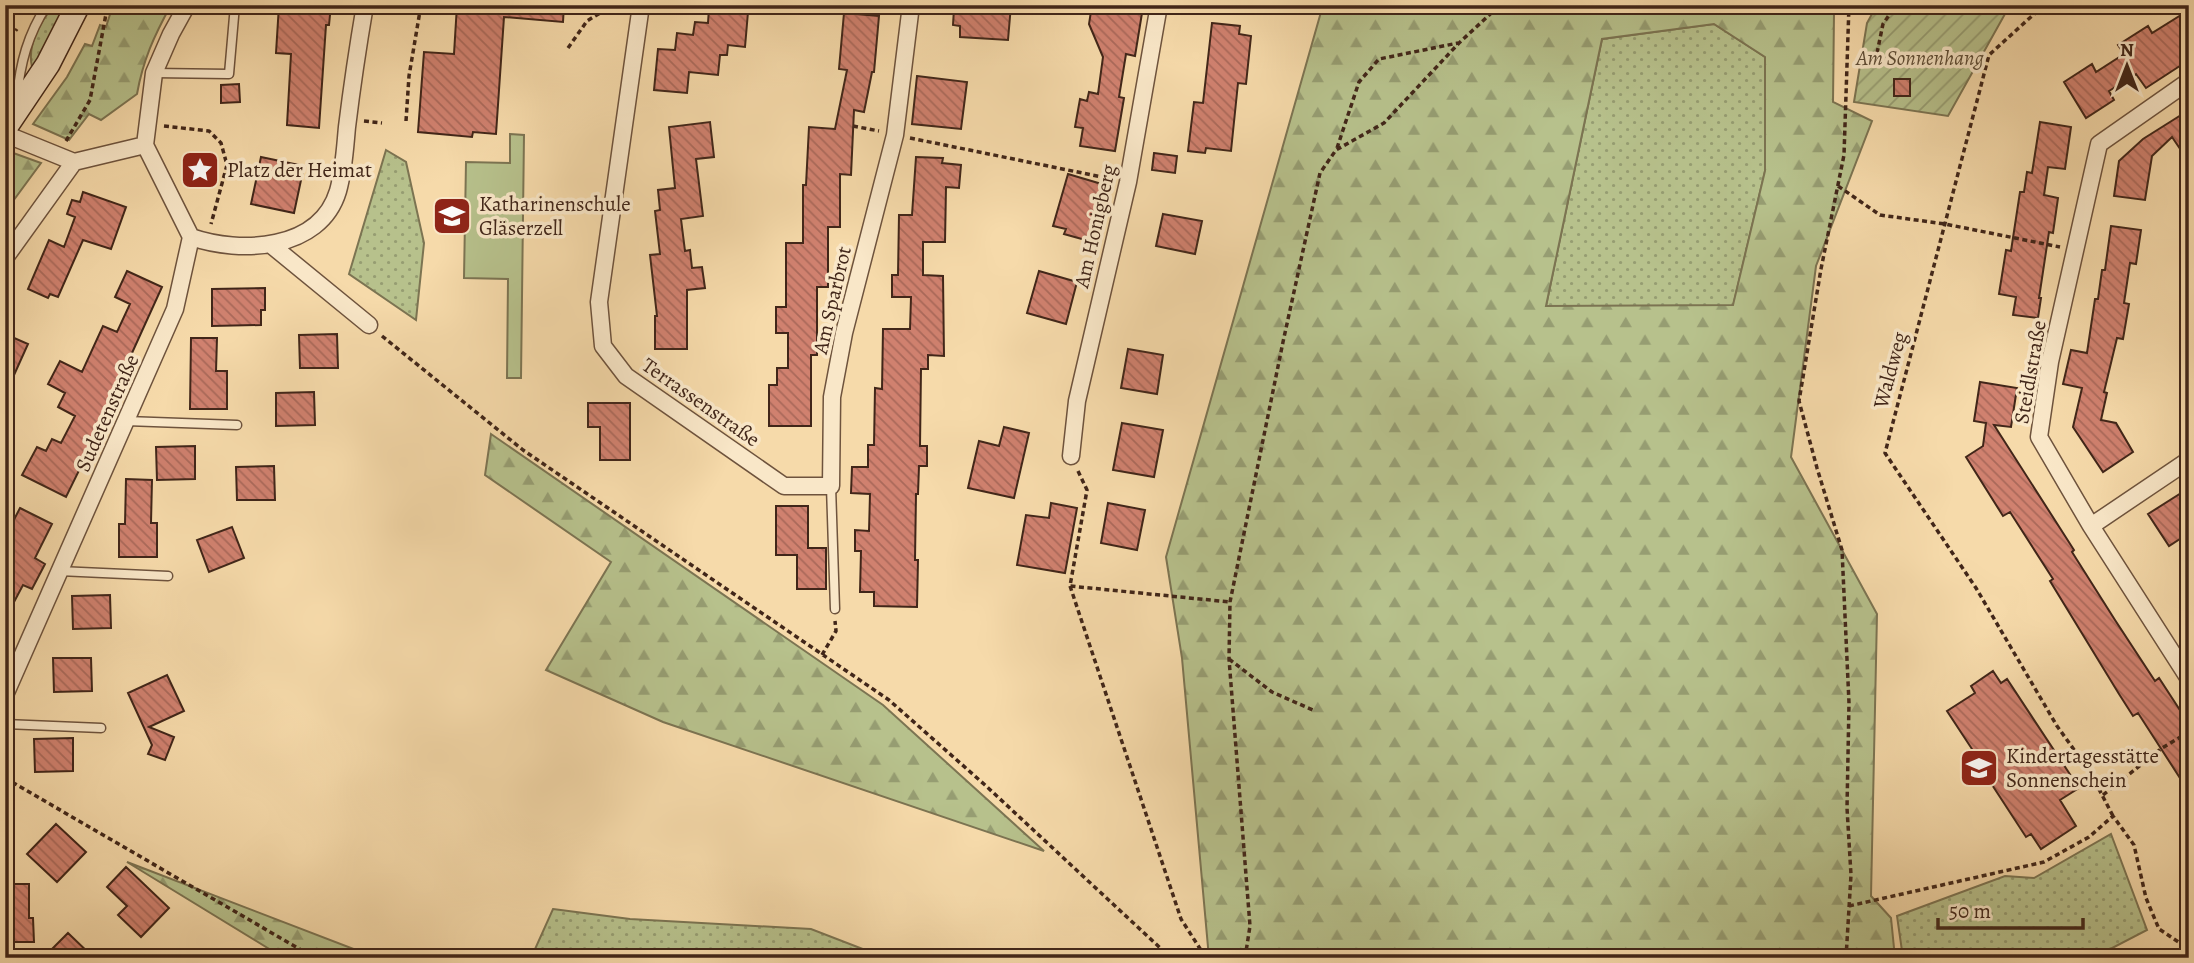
<svg xmlns="http://www.w3.org/2000/svg" width="2194" height="963" viewBox="0 0 2194 963" font-family="Alegreya,serif">
  <style>
    .grass { fill: url(#grass-dots); stroke: #7c7452; stroke-width: 2 }
    .forest { fill: url(#forest-firs); stroke: #7c7452; stroke-width: 2; fill-rule: evenodd }
    .garden { fill: url(#garden-furrows); stroke: #7c7452; stroke-width: 2 }
    .pitch { fill: #b7c18c; stroke: #7c7452; stroke-width: 2 }
    .building { fill: url(#building-back-hatch); stroke: #412619; stroke-width: 2 }
    .lines { fill: none; stroke-linecap: round; stroke-linejoin: round }
    .lane-casing { stroke: #6e533d; stroke-width: 11 }
    .street-casing { stroke: #6e533d; stroke-width: 19 }
    .secondary-casing { stroke: #412619; stroke-width: 26 }
    .path { stroke: #412619; stroke-width: 3.5; stroke-dasharray: 5 3.5; stroke-linecap: butt }
    .lane { stroke: #f9e7c8; stroke-width: 8 }
    .street { stroke: #f9e7c8; stroke-width: 16 }
    .secondary { stroke: #f9e7c8; stroke-width: 23 }
    .labels { text-anchor: middle; dominant-baseline: central; stroke-width: 7; stroke-linejoin: round; paint-order: stroke }
    .park-label { font-size: 21px; font-style: italic; fill: #5e4d36; stroke: #f9e7c8 }
    .poi-label { font-size: 21px; fill: #412619; stroke: #f9e7c8; text-anchor: start }
    .street-label { font-size: 21px; fill: #412619; stroke: #f9e7c8 }
  </style>
  <defs>
    <pattern id="grass-dots" width="8" height="8" patternUnits="userSpaceOnUse" patternTransform="scale(1.75)"><rect width="8" height="8" fill="#b7c18c"/><path d="M2 2h.1M6 6h.1" fill="none" stroke="#969d72" stroke-width="1.8" stroke-linecap="round"/></pattern>
    <pattern id="forest-firs" width="22" height="20" patternUnits="userSpaceOnUse" patternTransform="scale(1.75)"><rect width="22" height="20" fill="#b7c18c"/><path d="M5 1l3.5 6h-7zM16 11l3.5 6h-7z" fill="#969d72"/></pattern>
    <pattern id="garden-furrows" width="10" height="10" patternUnits="userSpaceOnUse" patternTransform="scale(1.75)"><rect width="10" height="10" fill="#b7c18c"/><path d="M-1 1l2-2M0 10L10 0M9 11l2-2" fill="none" stroke="#969d72"/></pattern>
    <pattern id="building-back-hatch" width="6" height="6" patternUnits="userSpaceOnUse" patternTransform="scale(1.75)"><rect width="6" height="6" fill="#d0816f"/><path d="M-1 5l2 2M0 0l6 6M5-1l2 2" fill="none" stroke="#aa695a"/></pattern>
  </defs>
  <rect width="100%" height="100%" fill="#f6daaa"/>
  <filter id="stains"><feTurbulence type="fractalNoise" baseFrequency=".00286" numOctaves="4"/><feColorMatrix values="0 0 0 0 .2 0 0 0 0 .09 0 0 0 0 .02 0 0 0 .5 -.17"/></filter>
  <radialGradient id="worn" r=".72"><stop offset=".6" stop-color="#630" stop-opacity="0"/><stop offset="1" stop-color="#630" stop-opacity=".3"/></radialGradient>
  <path class="grass" d="M56,5H67L34,68L32,67C27,45 40,19 56,5Z
    M1714,24L1765,57V171L1733,306H1546L1602,39Z
    M386,150L406,162L424,243L416,320L349,274Z
    M2111,834L2147,930L2093,958H1903L1897,916L2005,876L2034,878Z
    M553,909L630,919L811,929L886,958H531Z"/>
  <path class="forest" d="M113,5H171C154,36 143,60 137,94L101,120L89,114L69,140L33,124L67,77L85,44L92,46L100,25L106,27Z
    M1323,5H1840L1834,13L1833,102L1872,121L1816,266L1791,457L1877,614L1871,896L1891,918L1895,958H1209L1182,658L1166,557ZM1714,24L1765,57V171L1733,305L1546,306L1602,39Z
    M5,150L41,163L5,212Z
    M491,434L883,705L1044,851L663,722L546,670L611,562L485,475Z
    M127,862L377,958H284Z"/>
  <path class="garden" d="M1877,5H2010L1948,116L1854,102L1867,23Z"/>
  <path class="pitch" d="M510,134L524,135L521,378H507L508,279L464,278L466,162L510,163Z"/>
  <path class="building" d="M279,5H331L329,25H326L319,128L287,125L291,54L276,53Z
    M457,5H564L563,22L504,17L496,134L473,132L472,137L418,132L424,52L454,54Z
    M962,5H1011L1008,40L960,37V26L953,25L954,9H962Z
    M1092,5L1142,13L1135,56L1126,54L1119,97L1124,98L1115,151L1080,146L1083,128L1075,127L1080,99L1087,101L1089,92L1098,94L1103,57L1089,24Z
    M709,8L748,12L745,47L728,45L727,55H720L718,75L689,72L687,93L654,90L658,49L675,50L677,33L693,35L695,22L708,23Z
    M2189,10V60L2146,88L2136,74L2109,91L2114,100L2086,118L2064,82L2092,64L2096,72L2124,54L2118,45L2148,26L2152,33Z
    M844,13L879,16L874,72H872L864,112L854,110L851,175L840,174V227H828V287H817V355H811V426H769V385H777V368H788V333H776V307H786V243H803V185H806L809,127L835,129L847,70L839,69Z
    M1212,23L1240,26L1239,34L1251,36L1246,84L1238,83L1231,151L1206,148L1205,153L1188,151L1194,102L1203,103Z
    M917,76L967,82L961,129L912,124Z
    M1894,79H1910V96H1894Z
    M239,84L240,102L221,103V85Z
    M2189,110V162L2172,137L2152,156L2145,200L2114,196L2119,161L2143,139Z
    M710,122L714,157L696,159L703,216L681,219L685,251L690,250L692,268L702,267L705,288L687,290V349H655V316H657L650,255L660,254L655,211L660,210L658,190L675,188L669,127Z
    M2040,122L2071,127L2065,169L2048,167L2044,195L2058,198L2053,233L2049,232L2039,298H2041L2038,318L2013,315L2016,297L1999,294L2006,250L2011,251L2020,192H2024L2027,172L2032,173Z
    M1154,153L1177,156L1175,173L1152,170Z
    M261,157L304,166L294,213L251,204Z
    M916,157L943,158L942,163L961,165L959,188L946,187L945,242H923V275L943,276L944,356L928,355V369H921L920,446H927V466H919L918,494H916L915,560H918L917,607L874,606V592H860L861,551H855V530L869,531L870,494L851,493L852,467H868V445H874L875,388L882,389L883,329H910L911,297H892V275H898L899,215H912Z
    M1068,174L1105,185L1089,241L1064,234L1066,229L1053,226Z
    M83,192L126,207L111,249L83,240L58,297L50,294L48,298L28,289L49,240L64,247L75,217L67,214L72,200L80,202Z
    M1163,214L1202,221L1195,254L1156,246Z
    M2111,226L2141,230L2136,264L2130,263L2124,303L2129,304L2123,339L2117,338L2104,392L2107,393L2101,420L2116,423L2133,452L2103,472L2073,427L2082,388L2063,384L2071,350L2087,353L2095,299H2098L2102,270H2105Z
    M127,271L162,287L117,386L120,387L66,497L22,475L37,447L46,451L52,439L61,443L75,416L58,407L65,393L48,384L60,361L82,372L103,326L117,332L130,304L115,297Z
    M1039,271L1077,282L1066,324L1027,313Z
    M265,288V310H261V325L212,326V289Z
    M5,334L28,344L5,395Z
    M337,334L338,368H300L299,335Z
    M191,338H217L216,371H227V409H190Z
    M1128,349L1163,355L1157,394L1121,388Z
    M1980,382L2017,388L2011,427L1994,425L2074,550L2072,552L2115,620L2155,681L2159,678L2189,724V792L2138,713L2133,716L2119,694L2050,581L2053,579L2010,512L2003,516L1966,457L1983,446L1986,423L1974,421Z
    M314,392L315,425L276,426V393Z
    M588,403H630V460H600V427H588Z
    M1122,423L1163,430L1154,477L1113,470Z
    M1004,427L1029,433L1014,498L968,488L979,441L999,446Z
    M195,446V479L157,480L156,447Z
    M274,466L275,500H237L236,467Z
    M126,479L152,480L151,523H157V557H119V524H125Z
    M2189,488V533L2169,546L2148,514Z
    M1051,503L1077,508L1065,573L1017,565L1026,515L1049,518Z
    M1108,503L1145,510L1137,550L1101,543Z
    M776,506H808V548H826V589H797V555H776Z
    M20,508L52,524L35,558L45,564L32,589L23,585L5,619V537Z
    M232,527L244,558L209,572L197,540Z
    M110,595L111,628L73,629L72,596Z
    M53,658H91L92,691L54,692Z
    M1993,671L2001,683L2007,679L2079,788L2060,800L2076,826L2041,849L2031,834L2026,837L1970,751L1972,749L1947,711L1975,693L1971,686Z
    M167,675L184,711L149,727L174,737L165,760L148,754L152,745L128,693Z
    M73,738V771L35,772L34,739Z
    M56,824L86,852L57,882L27,854Z
    M126,867L169,908L141,937L118,915L127,906L107,887Z
    M12,884H29V918H33L34,942H10Z
    M68,933L94,958H43Z"/>
  <g class="lines">
    <g class="lane-casing">
      <path id="lane" d="M154,73L229,74L235,5
        M17,98C20,63 28,34 47,5
        M126,421L237,425
        M831,486L835,609
        M59,571L168,576
        M5,724L101,728"/>
    </g>
    <g class="street-casing">
      <path id="street" d="M641,5L599,302L603,346L626,376L784,486H831L832,397L844,333L895,135L911,5
        M2189,81L2099,144L2050,362L2039,437L2091,526L2189,679
        M5,134L74,162L145,145
        M145,145L154,73L171,34L187,5
        M191,237C240,254 320,251 338,191C344,170 345,148 347,127C352,86 358,46 365,5
        M270,244L369,325
        M5,258L74,162
        M1071,456L1077,401L1128,182L1159,5
        M2091,526L2189,460
        M5,695L175,309L191,237L145,145"/>
    </g>
    <g class="secondary-casing">
      <path id="secondary" d="M5,128L48,64L78,5"/>
    </g>
    <path class="path" d="M2044,5L1989,55L1885,453L1976,588L2057,726L2090,772L2113,816
      M5,44L17,29
      M568,48L587,21L613,5
      M1877,53L1883,24L1896,5
      M364,121L382,123
      M406,121L409,76L421,5
      M164,126L209,131L221,143L227,165L211,224
      M853,126L879,131
      M910,138L1112,179
      M66,141L90,100L106,14L100,12
      M1337,148L1359,82L1379,59L1458,43
      M1838,186L1880,215L1945,224L2060,247
      M382,336L523,450L889,700L985,785L1171,958
      M1078,471L1087,490L1070,586L1230,602
      M1070,586L1181,919L1206,958
      M822,655L836,631L835,621
      M1229,659L1272,692L1315,711
      M5,778L315,958
      M2103,795L2162,748L2189,732
      M1849,906L2044,862L2089,837L2113,816L2134,845L2146,898L2159,929L2189,949
      M1245,958L1250,926L1229,659L1230,602L1283,342L1320,173L1336,150L1384,123L1459,43L1500,5
      M1846,958L1851,875L1847,808L1849,703L1842,550L1817,468L1799,401L1821,269L1844,155L1849,5"/>
    <use href="#lane" class="lane"/>
    <use href="#street" class="street"/>
    <use href="#secondary" class="secondary"/>
  </g>
  <defs>
    <g id="sight-square" transform="scale(2.0125)"><rect x="-9" y="-9" width="18" height="18" rx="4" fill="#8f2418" stroke="#f9e7c8"/><path d="M0-6L1.8-2.2L6-1.7L2.9 1.2L3.7 5.4L0 3.3L-3.7 5.4L-2.9 1.2L-6-1.7L-1.8-2.2Z" fill="#fff"/></g>
    <g id="school-square" transform="scale(2.0125)"><rect x="-9" y="-9" width="18" height="18" rx="4" fill="#8f2418" stroke="#f9e7c8"/><path d="M0-5L7-2L0 1L-7-2ZM-4 1L0 2.5L4 1V4Q0 6-4 4Z" fill="#fff"/></g>
  </defs>
  <g fill-rule="evenodd">
    <use href="#sight-square" x="200" y="170"/>
    <use href="#school-square" x="452" y="216"/>
    <use href="#school-square" x="1979" y="768"/>
  </g>
  <g class="labels">
    <g class="park-label">
      <text x="1920" y="58">Am Sonnenhang</text>
    </g>
    <g class="poi-label">
      <text x="227" y="170">Platz der Heimat</text>
      <text x="479" y="204">Katharinenschule<tspan x="479" dy="24">Gläserzell</tspan></text>
      <text x="2006" y="756">Kindertagesstätte<tspan x="2006" dy="24">Sonnenschein</tspan></text>
    </g>
    <g class="street-label">
      <text transform="translate(1095 226) rotate(-77)">Am Honigberg</text>
      <text transform="translate(832 300) rotate(-77)">Am Sparbrot</text>
      <text transform="translate(1890 370) rotate(-75)">Waldweg</text>
      <text transform="translate(2030 372) rotate(-80)">Steidlstraße</text>
      <text transform="translate(701 402) rotate(35)">Terrassenstraße</text>
      <text transform="translate(107 413) rotate(-66)">Sudetenstraße</text>
    </g>
  </g>
  <rect width="2194" height="963" fill="none" stroke="#f6daaa" stroke-width="28"/>
  <rect x="7" y="7" width="2180" height="949" fill="none" stroke="#412619" stroke-width="3.5"/>
  <rect x="14" y="14" width="2166" height="935" fill="none" stroke="#412619" stroke-width="2"/>
  <g transform="translate(2127 66)" stroke="#f9e7c8" stroke-width="5" paint-order="stroke">
  <path d="M0-5L12 26L0 18L-12 26Z" fill="#412619"/>
  <text y="-10" font-size="19" font-weight="bold" text-anchor="middle" fill="#412619">N</text>
  </g>
  <path d="M1938 918v10h145v-10" fill="none" stroke="#412619" stroke-width="3.5"/>
  <text x="1949" y="918" font-size="21" fill="#412619" stroke="#f9e7c8" stroke-width="5" paint-order="stroke">50 m</text>
  <rect width="100%" height="100%" filter="url(#stains)"/>
  <rect width="100%" height="100%" fill="url(#worn)"/>
</svg>
